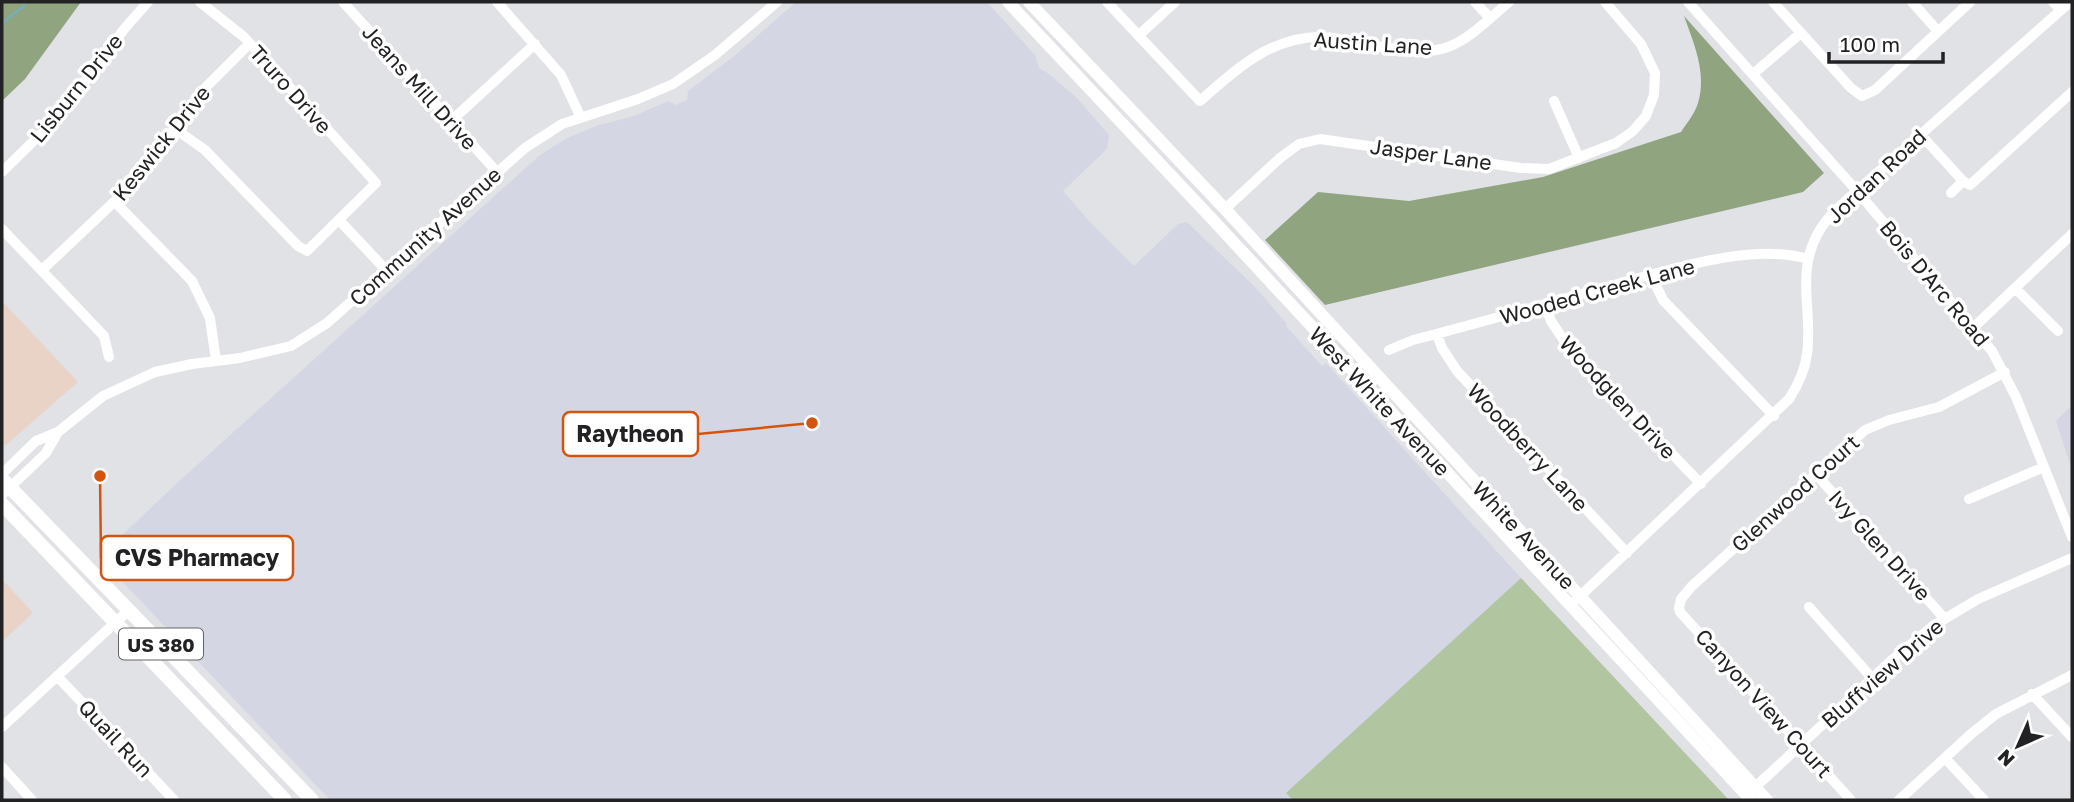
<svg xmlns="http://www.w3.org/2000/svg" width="2074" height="802" viewBox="0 0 2074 802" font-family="'Golos Text',sans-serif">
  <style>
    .commercial { fill: #e9d3c7 }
    .built { fill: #d4d7e3 }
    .green { fill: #b0c5a0 }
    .forest { fill: #90a57f }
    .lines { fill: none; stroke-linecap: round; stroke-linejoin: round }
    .stream { stroke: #77afb6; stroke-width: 2.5 }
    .minor { stroke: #fff; stroke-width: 10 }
    .major { stroke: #fff; stroke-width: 12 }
    .highway { stroke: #fff; stroke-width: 14 }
    .labels { text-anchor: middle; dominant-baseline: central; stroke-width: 7; stroke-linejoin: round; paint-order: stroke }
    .shield { fill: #fff; stroke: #646466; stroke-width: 2 }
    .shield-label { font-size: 19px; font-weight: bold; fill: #222224 }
    .street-label { font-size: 21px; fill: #222224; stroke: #fff }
    .leader { fill: none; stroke: #d4540e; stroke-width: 2.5 }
    .callout-dot { fill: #d4540e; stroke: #fff; stroke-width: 2.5 }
    .callout { fill: #fff; stroke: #d4540e; stroke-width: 2.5 }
    .callout-label { font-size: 23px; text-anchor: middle; font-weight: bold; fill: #222224 }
  </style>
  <rect width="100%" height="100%" fill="#e0e2e6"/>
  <path class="commercial" d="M2,301L78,382L6,445L2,444Z
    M2,579L33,613L2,642Z"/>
  <path class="built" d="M796,2H987L1035,55L1039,68L1049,74L1076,97L1109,135L1107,149L1063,191L1091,223L1134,266L1178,224L1187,222L1254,286L1287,324L1286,326L1322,366L1326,363L1521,578L1287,793L1293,800H330L99,557L176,484L540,155L567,138L599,125L634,116L668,101L675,105L687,100L688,91L733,57Z
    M2072,405V470L2056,421Z"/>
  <path class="green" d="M1521,578L1729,800H1293L1286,793Z"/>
  <path class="forest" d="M2,2H81L25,79L2,101Z
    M1684,16L1824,173L1803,192L1325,305L1265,240L1318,192L1409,201L1543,177L1681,132C1687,123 1695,113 1698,103C1707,73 1694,44 1684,16Z"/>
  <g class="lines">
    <path class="stream" d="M2,23L24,6L25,2"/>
    <path class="minor" d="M343,2L497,172
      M497,2L561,75L581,118
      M1107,2L1200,101C1235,70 1270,37 1320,37C1342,37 1367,46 1389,48C1409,50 1429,54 1448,47C1471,38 1491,17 1509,2
      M1475,2L1490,18
      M1688,2L1857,191L1992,351L2016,397L2072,537
      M1773,2L1851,88L1862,96L1875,90L1970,2
      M1912,2L1937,30
      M2053,2L2061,10
      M1139,35L1175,2
      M1753,74L1801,33
      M1554,101L1579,158
      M451,121L535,44
      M174,128L205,150L298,246L307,251L376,183L244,37L200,2
      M1921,135L1963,181L1970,185L2072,92
      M2,172L58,117L125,28L148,2
      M1951,193L1963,181
      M115,202L192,281L210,318L216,361
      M1225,209L1280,158L1299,144L1320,139L1521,168L1549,169L1616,143L1633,131L1646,116L1654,95L1655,73L1641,44L1605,2
      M339,220L386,270
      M2,229L104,336L109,357
      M42,270L133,184L203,90L249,44
      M1651,275L1663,300L1774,416
      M2015,288L2058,331
      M1545,304L1551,321L1567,345L1701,484
      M1974,327L2072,234
      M1437,334L1442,348L1457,371L1627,553
      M1389,350L1413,340C1480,323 1547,303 1614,285C1670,270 1752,242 1808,259
      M1815,473L1944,618
      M2,474L36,441L58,432L103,396L155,372L192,364L240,358L291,346L327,323L525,148L562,124L638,99L673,84L715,55L777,2
      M2,495L46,453L58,432
      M1969,499L2044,467
      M1576,600L1789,399C1798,385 1805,371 1807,354C1813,313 1796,274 1817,235C1826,217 1842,204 1857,191L2070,2
      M1809,607L1872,678
      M57,676L174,800
      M2032,694L2072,737
      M2,727L129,610
      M1945,758L1984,800
      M2,767L32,800
      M1750,792L1893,659L1933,626L1978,599L2072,558
      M1851,800L1680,612L1679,608L1681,599L1692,586L1865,430L1889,420L1939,407L2005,372
      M1899,800L1971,734L1996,714L2072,675"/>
    <path class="major" d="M1008,2L1213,220L1751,800
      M1029,2L1225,209L1767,800"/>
    <path class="highway" d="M2,479L312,800
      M2,504L285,800"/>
  </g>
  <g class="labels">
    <rect class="shield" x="119" y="628.5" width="84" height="31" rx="5"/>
    <g class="shield-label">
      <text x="161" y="644">US 380</text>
    </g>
    <g class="street-label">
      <text transform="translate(1373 43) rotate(4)">Austin Lane</text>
      <text transform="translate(420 87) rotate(48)">Jeans Mill Drive</text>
      <text transform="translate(76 88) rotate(-51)">Lisburn Drive</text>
      <text transform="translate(291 89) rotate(48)">Truro Drive</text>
      <text transform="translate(161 143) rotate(-51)">Keswick Drive</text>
      <text transform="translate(1431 154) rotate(8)">Jasper Lane</text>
      <text transform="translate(1876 176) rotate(-43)">Jordan Road</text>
      <text transform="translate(425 236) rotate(-42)">Community Avenue</text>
      <text transform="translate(1935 283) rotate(50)">Bois D'Arc Road</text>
      <text transform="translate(1597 291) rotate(-15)">Wooded Creek Lane</text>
      <text transform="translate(1618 397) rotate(47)">Woodglen Drive</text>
      <text transform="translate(1380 401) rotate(47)">West White Avenue</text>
      <text transform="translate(1528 447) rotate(47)">Woodberry Lane</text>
      <text transform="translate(1795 493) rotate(-42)">Glenwood Court</text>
      <text transform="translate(1524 535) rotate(47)">White Avenue</text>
      <text transform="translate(1880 545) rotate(48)">Ivy Glen Drive</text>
      <text transform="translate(1882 673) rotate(-41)">Bluffview Drive</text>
      <text transform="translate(1764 703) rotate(48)">Canyon View Court</text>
      <text transform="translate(116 738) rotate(47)">Quail Run</text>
    </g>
  </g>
  <path class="leader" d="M812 423L698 434M100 476L101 558"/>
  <g class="callout-dot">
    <circle cx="812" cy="423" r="7"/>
    <circle cx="100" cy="476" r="7"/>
  </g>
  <g class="callout">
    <rect x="563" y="412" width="135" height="44" rx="7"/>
    <rect x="101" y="536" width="192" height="44" rx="7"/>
  </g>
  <g class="callout-label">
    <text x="630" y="442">Raytheon</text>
    <text x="197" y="566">CVS Pharmacy</text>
  </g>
  <rect width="2074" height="802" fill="none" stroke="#222224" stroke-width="7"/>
  <g transform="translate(2018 746) rotate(225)" stroke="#ffffff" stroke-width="5" paint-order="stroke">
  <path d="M0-5L12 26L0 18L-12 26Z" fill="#222224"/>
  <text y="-10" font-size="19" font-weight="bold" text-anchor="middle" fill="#222224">N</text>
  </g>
  <path d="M1829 52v10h114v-10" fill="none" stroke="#222224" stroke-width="3.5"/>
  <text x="1840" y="52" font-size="21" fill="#222224" stroke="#ffffff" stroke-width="5" paint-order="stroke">100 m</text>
</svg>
